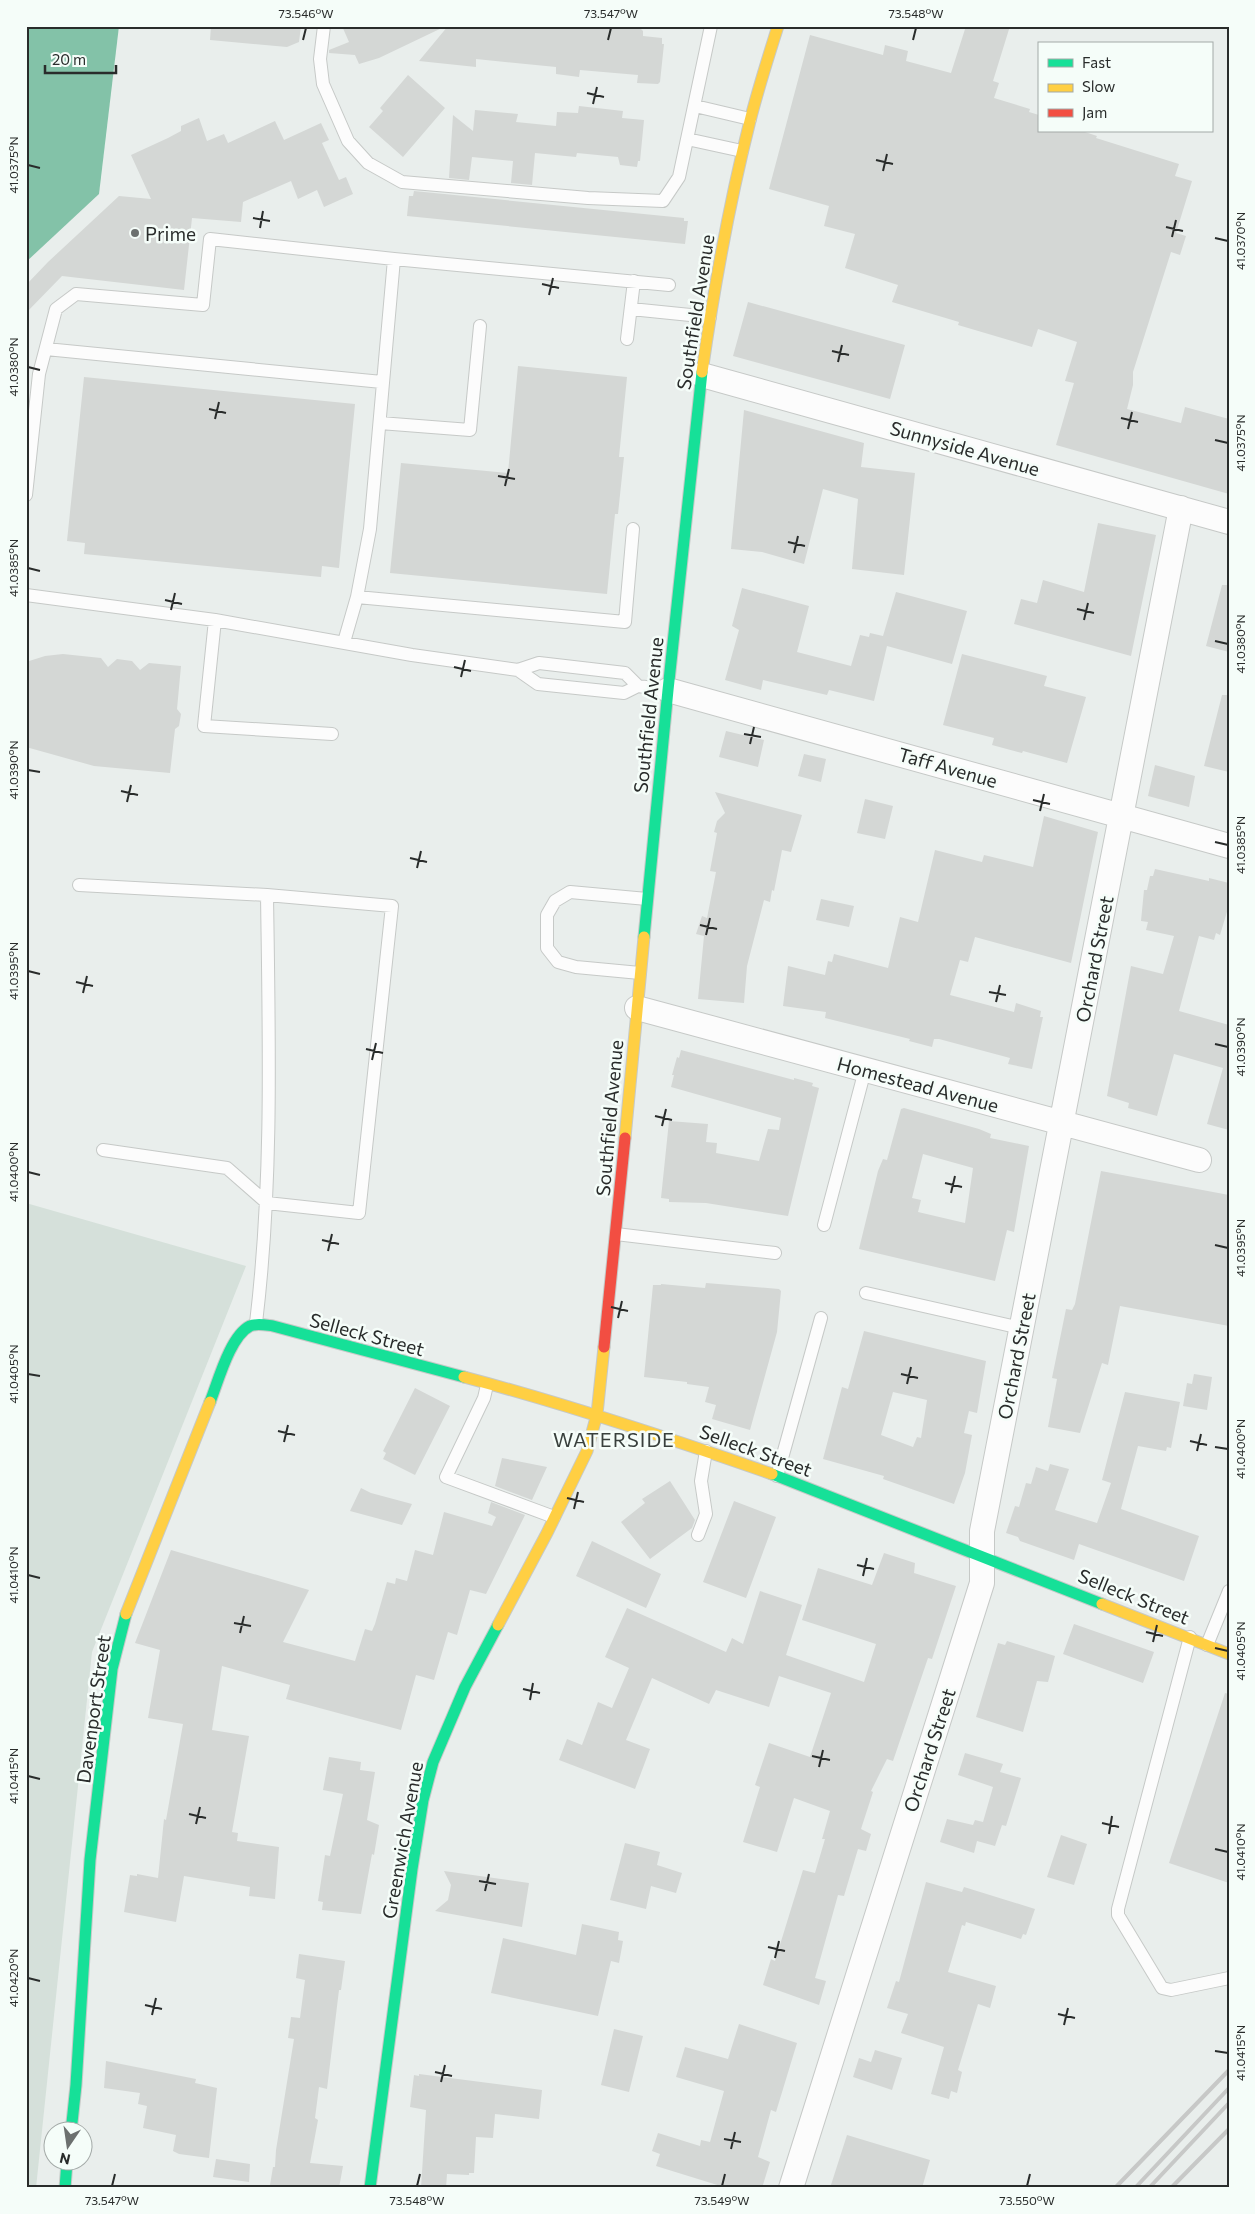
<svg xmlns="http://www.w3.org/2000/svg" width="1255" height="2214" viewBox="0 0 1255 2214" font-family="Commissioner,sans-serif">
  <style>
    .built { fill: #d5e0da }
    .water { fill: #83c2a8 }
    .building { fill: #d4d7d5; fill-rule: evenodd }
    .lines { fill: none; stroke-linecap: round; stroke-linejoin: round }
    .lane-casing { stroke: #c6c9c7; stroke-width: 14 }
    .street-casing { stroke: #c6c9c7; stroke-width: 26 }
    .fast-casing { stroke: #c6c9c7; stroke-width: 13 }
    .slow-casing { stroke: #c6c9c7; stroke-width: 13 }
    .jam-casing { stroke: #c6c9c7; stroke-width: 13 }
    .lane { stroke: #fcfcfc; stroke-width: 12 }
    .street { stroke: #fcfcfc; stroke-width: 24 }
    .fast { stroke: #16e098; stroke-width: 11 }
    .slow { stroke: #ffcf43; stroke-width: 11 }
    .jam { stroke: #f24e42; stroke-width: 11 }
    .rail { stroke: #c7c8c7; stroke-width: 4 }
    .ticks { fill: none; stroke: #292c2b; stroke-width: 2 }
    .poi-dot { fill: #6c706f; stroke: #f5fdf9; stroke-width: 2 }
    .labels { text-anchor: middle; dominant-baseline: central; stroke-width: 5; stroke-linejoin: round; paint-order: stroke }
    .poi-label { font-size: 19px; fill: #292c2b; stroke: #f5fdf9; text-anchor: start }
    .street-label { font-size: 19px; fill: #292c2b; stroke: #f5fdf9 }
    .neighbourhood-label { font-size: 20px; letter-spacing: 1px; fill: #39403d; stroke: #f5fdf9 }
    .neatline { fill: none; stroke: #292c2b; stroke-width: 2 }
    .ticks-label { font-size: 12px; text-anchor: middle; fill: #292c2b }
  </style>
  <rect width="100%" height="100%" fill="#e9eeec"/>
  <path class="built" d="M26,1203L246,1266L92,1652L36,2188H26Z"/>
  <path class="water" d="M26,26H119L99,194L26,262Z"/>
  <path class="building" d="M211,26H301L299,42L287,47L210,40Z
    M342,26H446L379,58L359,64L355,55L329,53V50L349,42Z
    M448,26L599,28L600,26H619L641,29L643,31V36L662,38V44H664L660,82L658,84L637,83L638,75L580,70L579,77L556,74V67L476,59V67L419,61Z
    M966,26H1010L993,81L999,83L994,98L1030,109L1029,112L1039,115V131H1082L1097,136L1096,138L1179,164L1175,176L1192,181L1176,233L1186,236L1180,255L1171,252L1133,372V385L1127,409L1181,423L1185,407L1229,419V494L1056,445L1074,383L1065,381L1077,342L1038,329L1032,347L958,325L959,322L892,302L898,285L845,268L855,234L824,226L829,206L769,189L810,35L883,55L885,45L908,51L906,61L951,73Z
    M408,75L445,108L403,157L369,127L383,111L380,108Z
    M579,106L623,111L622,118L644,120L640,161H638L637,167L620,165L618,157L577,153L576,157L535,153L532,185L511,183L513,161L472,157L469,180L449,178L453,115L473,131L475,110L518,114L516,122L556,126L557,112L578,113Z
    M199,118L207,141L224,134L228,143L275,121L284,140L321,123L329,140L322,143L339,180L346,177L353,194L324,207L317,190L298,199L291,181L243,202L241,222L192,218L184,290L62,276L26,313V285L48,262L119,196L151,199L131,155L168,138L181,131V126Z
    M414,191L684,218V221H688L685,244L407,216L409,196H413Z
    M748,302L905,345L890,399L733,356Z
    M518,366L627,377L619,457H624L618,514H615L607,594L390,573L401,463L508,473Z
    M84,377L355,404L339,568L322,566L321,577L84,554L85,543L67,541Z
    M744,410L864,443L861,467L915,473L904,575L852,569L858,499L823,489L804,564L762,552L731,549Z
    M1098,523L1156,535L1131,656L1014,624L1021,599L1037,603L1043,580L1084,592Z
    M1222,585H1229V652L1206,646Z
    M742,588L809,606L797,652L851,666L860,635L869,637L870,633L883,636L896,592L967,611L952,664L887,646L874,701L829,690L827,695L763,680L761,690L725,680L739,630L732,626Z
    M63,654L101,658L108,667L117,659L132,661L140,670L149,663L181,666L177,709L181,714L179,726L175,729L170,773L94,766L26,747V662L45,656Z
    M962,654L1047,676L1044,686L1086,697L1067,763L1023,751L1022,753L992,745L994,738L943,725Z
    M1222,695H1229V772L1204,766Z
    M726,731L764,740L758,767L719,757Z
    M804,754L826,759L821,782L798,776Z
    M1155,765L1195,776L1189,807L1148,796Z
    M715,792L802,815L791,852L782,850L774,891L772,890L770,902L764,900L747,966L744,1003L698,999L704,936L696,934L702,916L707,918L716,872L710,871L717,833L714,832L717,821L725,813Z
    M865,799L893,806L885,839L857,833Z
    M1044,816L1098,832L1071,963L975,937L968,962L960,960L950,995L1014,1012L1016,1003L1041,1011L1040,1017H1043L1032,1069L1008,1064L1010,1058L939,1039H934L932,1047L909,1041L910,1039L825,1018L826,1012L783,1006L788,966L825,975L828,961L832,962L834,954L888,968L900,917L918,922L935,850L982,862L984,855L1033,867Z
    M1155,869L1209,881V878L1229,883V905L1220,935L1216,933L1214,940L1199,936L1179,1011L1229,1025V1130L1207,1124L1223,1068L1174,1054L1157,1116L1128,1108L1129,1103L1107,1096L1131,966L1163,974L1174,936L1146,930L1148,922L1141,921L1144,890H1147L1150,876H1153Z
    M821,899L854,906L849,927L816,920Z
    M681,1050L794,1080V1078L813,1083L812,1086L819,1088L788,1216L706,1203L669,1202V1199L661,1198L669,1121L708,1124L706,1142L717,1143L716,1153L759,1161L768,1129L779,1130L781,1118L671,1087L674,1075H672L677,1057L679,1058Z
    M904,1108L979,1129L991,1134L990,1138L1029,1146L1014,1232L1007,1230L995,1281L859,1249L878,1171L883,1159L887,1160L901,1109ZM923,1154L973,1168L965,1223L918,1212L921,1200L912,1198Z
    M1101,1171L1229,1195V1326L1120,1306L1108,1365L1102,1363L1080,1433L1048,1427L1057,1379L1052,1378L1066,1309L1072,1310L1075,1304Z
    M706,1283L779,1289L781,1291L777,1332L750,1430L712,1419L716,1405L705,1402L709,1387L687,1384V1382L644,1377L653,1285H661V1284L705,1288Z
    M864,1331L986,1361L977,1413L969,1411L964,1433L972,1435L965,1473L954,1504L883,1479L884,1476L823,1459L842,1387L848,1389ZM893,1392L927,1400L921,1438L917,1437L913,1447L881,1435Z
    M1194,1374L1212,1377L1207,1410L1183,1406L1187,1383L1192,1384Z
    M415,1388L450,1406L415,1475L383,1459L386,1453L383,1451Z
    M1125,1392L1180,1402L1171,1448L1167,1447L1166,1451L1138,1446L1121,1509L1199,1536L1184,1581L1079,1544L1074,1560L1020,1541L1018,1537L1006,1533L1015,1506L1019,1507L1026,1483L1031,1484L1036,1467L1048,1471L1050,1464L1069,1469L1055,1510L1097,1523L1111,1483L1102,1480Z
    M502,1458L547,1467L532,1500L495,1486Z
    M670,1481L695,1520L692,1528L650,1559L621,1522L645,1503L642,1499Z
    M361,1488L371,1493L412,1504L402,1525L350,1511Z
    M734,1501L776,1517L746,1598L703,1582Z
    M491,1502L525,1515L486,1594L470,1590L457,1635L448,1632L434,1680L416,1675L401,1730L286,1699L290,1685L222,1666L212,1730L249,1736L232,1832L238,1833L237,1841L279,1847L275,1899L249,1896L250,1887L184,1876L176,1922L124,1912L130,1875L137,1876V1874L158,1878L164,1819L166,1820L183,1724L148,1718L160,1650L135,1643L171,1550L309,1590L283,1642L355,1661L365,1629L372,1631L375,1624L387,1582L395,1584L396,1578L407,1581L415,1550L433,1555L444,1512L492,1526L496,1517L488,1513Z
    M592,1541L661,1574L646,1608L576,1576Z
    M884,1553L915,1563L914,1573L956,1586L932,1659L928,1658L893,1761L887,1759L871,1791L873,1792L861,1829L871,1834L866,1851L858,1849L844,1896L838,1895L815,1978L826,1981L819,2005L763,1985L771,1959L775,1961L803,1870L815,1873L825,1839H822L830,1811L794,1798L777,1852L743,1842L760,1787L755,1785L769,1743L810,1757L831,1693L779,1676L769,1707L716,1690L709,1704L652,1678L626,1740L650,1749L635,1789L559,1760L567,1739L582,1745L598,1702L612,1708L629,1668L605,1657L627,1608L726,1652L732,1638L743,1644L760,1591L802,1605L786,1655L864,1682L876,1644L802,1620L818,1568L872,1585Z
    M1074,1624L1154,1652L1143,1683L1063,1654Z
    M1007,1641L1055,1656L1048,1682L1037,1681L1023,1732L976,1717L998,1643L1005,1645Z
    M1225,1693L1229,1694V1883L1169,1863Z
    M965,1753L1003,1764L1000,1772L1021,1778L1006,1826L1002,1825L995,1846L977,1841L974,1853L940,1842L947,1819L973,1825L975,1820L983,1822L993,1787L958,1775Z
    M329,1757L361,1762L360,1770L375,1772L367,1820L379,1825L374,1855L372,1854L361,1914L322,1910L323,1902L318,1901L325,1855L330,1856L343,1794L323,1790Z
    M1061,1835L1087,1844L1074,1885L1047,1877Z
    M625,1843L660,1852L657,1865L682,1873L676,1893L651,1886L646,1909L610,1900Z
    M444,1871L529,1883L522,1927L435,1911L448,1900L451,1885Z
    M926,1882L962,1892L964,1887L1035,1909L1026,1935L1023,1934L1021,1939L966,1922L965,1926L962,1925L948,1972L996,1986L990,2008L978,2004L958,2070L962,2072L957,2093L951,2091L949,2099L931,2094L944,2047L901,2033L908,2014L887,2008L896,1981L899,1982Z
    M582,1924L619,1932L618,1940L623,1941L619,1963L611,1961L598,2016L491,1993L503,1938L576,1955Z
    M299,1954L345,1961L341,1990H339L327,2089L319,2087L315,2118L318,2120L310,2163L343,2166L339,2188H291L270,2185L273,2167H275L276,2150L294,2039L288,2038L291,2017L300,2018L305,1980L296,1978Z
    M739,2024L797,2043L776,2112L771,2110L758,2157L770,2162L762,2188H727L656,2166L660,2154L652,2151L658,2133L700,2146L701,2140L710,2142L724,2091L676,2077L685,2047L728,2059Z
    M614,2029L643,2036L629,2092L601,2085Z
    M875,2050L902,2058L892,2090L853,2077L859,2058L871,2062Z
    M106,2061L196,2079L195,2083L217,2088L209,2158L179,2154L173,2151L176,2135L143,2128L147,2106L138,2104L140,2093L104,2088Z
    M419,2074L542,2090L539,2119L495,2114L493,2138L476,2137L474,2173H469V2175L447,2174L446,2188H421L426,2110L410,2107L414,2075L419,2076Z
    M847,2135L930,2160L922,2188H830Z
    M216,2159L250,2164L249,2182L213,2177Z"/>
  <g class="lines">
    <g class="lane-casing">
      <path id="lane" d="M324,26L320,59L323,84L348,141L368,163L402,182L588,198L663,201L679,177L711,26
        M695,106L750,119
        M687,139L742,151
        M631,309L710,317
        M627,339L634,281
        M46,349L382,382
        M380,423L470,430L480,326
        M26,495L39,374L56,309L76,294L203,305L210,239L394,259L669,285
        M26,595L215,620L412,655L518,670L538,684L624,693L638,686L625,673L539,663L518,670
        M357,597L625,622L633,529
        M215,620L204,726L332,734
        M344,642L357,597L370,529L394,259
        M638,686L668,690
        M79,885L267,895C269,1038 273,1182 256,1323
        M640,973L576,967L558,962L547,948V915L555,901L570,892L647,899
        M103,1150L227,1168L267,1203L359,1213L392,906L267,895
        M824,1225L865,1070
        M616,1234L775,1253
        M866,1293L1021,1328
        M487,1385L484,1398L446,1477L554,1517
        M777,1476L821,1318
        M698,1535L706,1514L701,1481L706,1451
        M1190,1637L1118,1909V1915L1162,1988L1171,1990L1229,1978
        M1207,1645L1229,1591"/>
    </g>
    <g class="street-casing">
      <path id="street" d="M702,375L1229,522
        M668,690L1229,846
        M637,1008L1199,1160
        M791,2188L982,1583V1531L1181,508"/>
    </g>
    <g class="fast-casing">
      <path id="fast" d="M644,937L668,690L702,372
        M210,1402C218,1382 230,1336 250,1326C257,1323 265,1325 273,1326L464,1377
        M772,1474L1102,1604
        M71,2132L76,2085L90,1860L112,1669L126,1614
        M65,2188L67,2162
        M370,2188L412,1869L423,1800L433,1762L465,1687L498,1625"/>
    </g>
    <g class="slow-casing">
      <path id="slow" d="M702,372C714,288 729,204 750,121C758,89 768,58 778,26
        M625,1138L644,937
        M464,1377C570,1405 669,1438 772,1474
        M1102,1604L1229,1654
        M126,1614L210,1402
        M498,1625L547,1533L587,1451L597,1414L604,1347"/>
    </g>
    <g class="jam-casing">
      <path id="jam" d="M604,1347L625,1138"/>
    </g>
    <use href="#lane" class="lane"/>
    <use href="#street" class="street"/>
    <use href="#fast" class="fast"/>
    <use href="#slow" class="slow"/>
    <use href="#jam" class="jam"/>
    <path class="rail" d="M1115,2188L1229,2070
      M1135,2188L1229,2088
      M1149,2188L1229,2103
      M1171,2188L1229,2129"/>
  </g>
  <path class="ticks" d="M303,40L306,28M608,40L611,28M913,40L916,28M587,93L604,97M593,104L597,87M876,160L893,164M28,165L40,168M883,171L887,154M253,218L270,221M1166,227L1183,231M260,228L263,211M1172,237L1176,220M1215,238L1228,241M542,284L559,288M549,295L553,278M832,351L849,355M838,362L842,345M28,367L40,370M209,409L226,413M1121,418L1138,422M215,419L219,402M1128,429L1132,412M1215,440L1228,443M498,476L515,479M505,486L509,469M788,542L805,546M794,553L798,536M28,568L40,571M165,600L182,604M1077,609L1094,613M171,610L175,593M1084,620L1088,603M1215,641L1228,644M454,667L471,671M461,677L465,660M744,734L761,737M750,744L754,727M28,770L40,772M121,791L138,795M1033,800L1050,804M127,802L131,785M1040,811L1044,794M1215,842L1228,845M410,858L427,862M417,868L421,851M700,925L717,929M706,935L710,918M28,971L40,974M76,982L93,986M989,992L1006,995M83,993L87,976M996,1002L1000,985M1215,1044L1228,1047M366,1049L383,1053M372,1060L376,1043M655,1116L672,1120M662,1126L666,1109M28,1172L40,1175M945,1183L962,1187M951,1193L955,1176M322,1240L339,1244M1215,1245L1228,1248M328,1251L332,1234M611,1307L628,1311M618,1318L622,1301M28,1374L40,1376M901,1374L918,1378M907,1384L911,1367M278,1431L295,1435M1190,1441L1207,1445M284,1442L288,1425M1215,1447L1228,1449M1197,1451L1201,1434M567,1498L584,1502M574,1509L578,1492M857,1565L874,1569M28,1575L40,1578M863,1576L867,1558M234,1623L251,1626M1146,1632L1163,1636M240,1633L244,1616M1153,1642L1157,1625M1215,1648L1228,1651M523,1689L540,1693M530,1700L533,1683M812,1756L830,1760M819,1767L823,1750M28,1776L40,1779M189,1814L206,1818M1102,1823L1119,1827M196,1824L200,1807M1109,1834L1112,1816M1215,1849L1228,1852M479,1881L496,1884M485,1891L489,1874M768,1947L785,1951M775,1958L779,1941M28,1978L40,1981M145,2005L162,2009M1058,2014L1075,2018M152,2015L156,1998M1064,2025L1068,2008M1215,2051L1228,2053M435,2072L452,2076M441,2082L445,2065M724,2139L741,2142M731,2149L735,2132M112,2186L115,2174M417,2186L420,2174M722,2186L725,2174M1027,2186L1030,2174"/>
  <circle class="poi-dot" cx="135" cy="233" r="5"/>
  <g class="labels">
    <g class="poi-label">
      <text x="145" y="233">Prime</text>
    </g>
    <g class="street-label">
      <text transform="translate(695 312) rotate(-81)">Southfield Avenue</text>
      <text transform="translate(965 448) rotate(16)">Sunnyside Avenue</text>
      <text transform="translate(648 715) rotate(-84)">Southfield Avenue</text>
      <text transform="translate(948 767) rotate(16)">Taff Avenue</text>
      <text transform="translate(1094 959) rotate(-79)">Orchard Street</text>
      <text transform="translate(918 1084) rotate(15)">Homestead Avenue</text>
      <text transform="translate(609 1118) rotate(-85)">Southfield Avenue</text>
      <text transform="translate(367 1334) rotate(15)">Selleck Street</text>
      <text transform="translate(1016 1356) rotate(-79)">Orchard Street</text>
      <text transform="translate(756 1450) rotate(20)">Selleck Street</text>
      <text transform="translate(1134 1596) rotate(22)">Selleck Street</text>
      <text transform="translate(93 1709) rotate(-82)">Davenport Street</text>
      <text transform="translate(929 1750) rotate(-72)">Orchard Street</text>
      <text transform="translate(402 1840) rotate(-80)">Greenwich Avenue</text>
    </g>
    <g class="neighbourhood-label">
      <text x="614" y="1439">WATERSIDE</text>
    </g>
  </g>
  <rect width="1255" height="2214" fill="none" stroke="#f5fdf9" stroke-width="55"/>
  <rect x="1038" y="42" width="175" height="90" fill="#f5fdf9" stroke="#a3a9a7"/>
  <rect x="1048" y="59" width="25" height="8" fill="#16e098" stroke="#a3a9a7"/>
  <text x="1082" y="68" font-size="15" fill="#292c2b">Fast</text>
  <rect x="1048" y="84" width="25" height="8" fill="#ffcf43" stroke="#a3a9a7"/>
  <text x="1082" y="92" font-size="15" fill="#292c2b">Slow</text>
  <rect x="1048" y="109" width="25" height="8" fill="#f24e42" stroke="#a3a9a7"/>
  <text x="1082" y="118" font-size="15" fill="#292c2b">Jam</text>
  <g transform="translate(68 2146) rotate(193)"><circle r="24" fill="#f5fdf9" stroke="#a3a9a7"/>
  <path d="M0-4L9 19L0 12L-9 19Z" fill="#6c706f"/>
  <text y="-8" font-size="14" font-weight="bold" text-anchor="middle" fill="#292c2b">N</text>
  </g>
  <path d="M45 65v8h71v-8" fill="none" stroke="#292c2b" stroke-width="2.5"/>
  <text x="52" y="65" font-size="15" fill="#292c2b" stroke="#f5fdf9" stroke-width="4" paint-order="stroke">20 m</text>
  <rect x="28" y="28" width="1200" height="2158" class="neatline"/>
  <g class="ticks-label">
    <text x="306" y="18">73.546°W</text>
    <text x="611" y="18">73.547°W</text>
    <text x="916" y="18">73.548°W</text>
    <text transform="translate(14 165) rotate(-90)" y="4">41.0375°N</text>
    <text transform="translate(1241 241) rotate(-90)" y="4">41.0370°N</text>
    <text transform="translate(14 367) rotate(-90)" y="4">41.0380°N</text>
    <text transform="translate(1241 443) rotate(-90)" y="4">41.0375°N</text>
    <text transform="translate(14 568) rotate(-90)" y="4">41.0385°N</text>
    <text transform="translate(1241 644) rotate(-90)" y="4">41.0380°N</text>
    <text transform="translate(14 770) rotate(-90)" y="4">41.0390°N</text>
    <text transform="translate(1241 845) rotate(-90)" y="4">41.0385°N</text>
    <text transform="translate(14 971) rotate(-90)" y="4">41.0395°N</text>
    <text transform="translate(1241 1047) rotate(-90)" y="4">41.0390°N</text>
    <text transform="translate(14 1172) rotate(-90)" y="4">41.0400°N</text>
    <text transform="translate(1241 1248) rotate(-90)" y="4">41.0395°N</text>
    <text transform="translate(14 1374) rotate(-90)" y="4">41.0405°N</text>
    <text transform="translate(1241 1449) rotate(-90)" y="4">41.0400°N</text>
    <text transform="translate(14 1575) rotate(-90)" y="4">41.0410°N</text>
    <text transform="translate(1241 1651) rotate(-90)" y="4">41.0405°N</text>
    <text transform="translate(14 1776) rotate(-90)" y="4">41.0415°N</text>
    <text transform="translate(1241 1852) rotate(-90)" y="4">41.0410°N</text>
    <text transform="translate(14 1978) rotate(-90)" y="4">41.0420°N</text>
    <text transform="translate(1241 2053) rotate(-90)" y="4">41.0415°N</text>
    <text x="112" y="2205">73.547°W</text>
    <text x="417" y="2205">73.548°W</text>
    <text x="722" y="2205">73.549°W</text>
    <text x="1027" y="2205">73.550°W</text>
  </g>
</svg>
